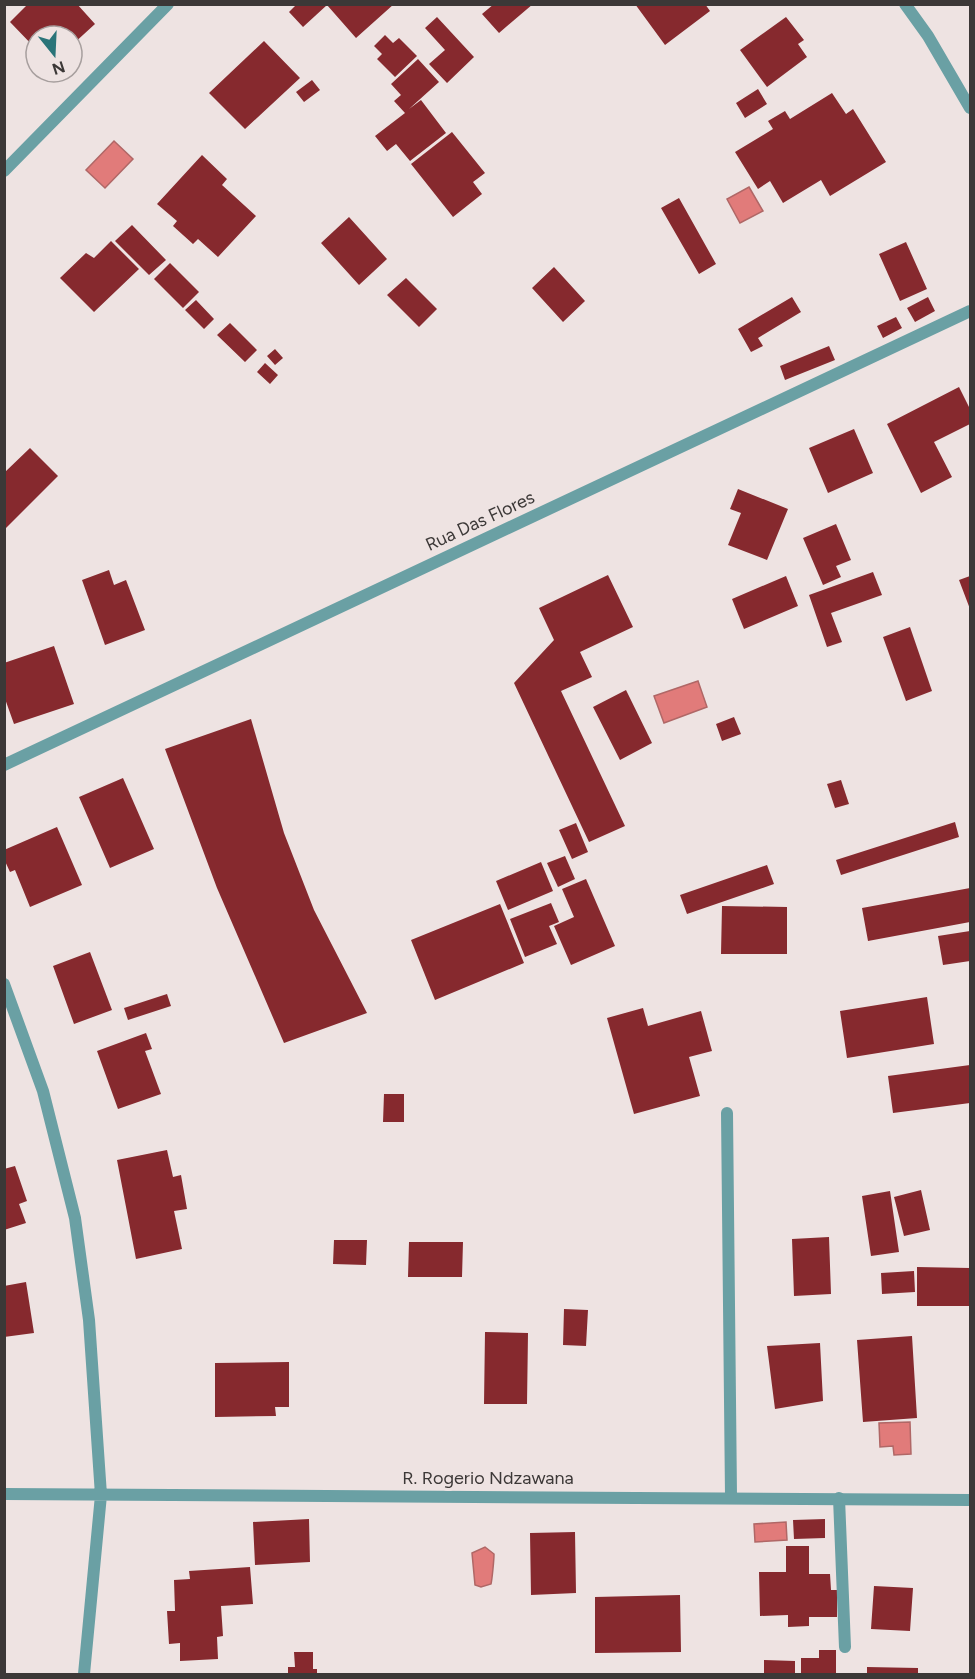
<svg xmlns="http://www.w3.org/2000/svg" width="975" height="1679" viewBox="0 0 975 1679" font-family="Figtree,sans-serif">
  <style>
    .water { fill: #e17b7a; stroke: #b06766; stroke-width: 1.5 }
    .building { fill: #86292e }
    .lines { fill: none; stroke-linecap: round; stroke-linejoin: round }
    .lane { stroke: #6aa0a4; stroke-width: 12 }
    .street { stroke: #6aa0a4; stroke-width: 12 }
    .labels { text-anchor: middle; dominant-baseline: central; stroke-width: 6; stroke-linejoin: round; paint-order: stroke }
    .street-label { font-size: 18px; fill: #3c3837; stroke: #eee3e2 }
  </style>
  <rect width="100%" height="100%" fill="#eee3e2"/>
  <path class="water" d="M114,141L133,159L105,188L86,170Z
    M749,187L763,211L740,223L727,199Z
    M698,681L707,707L664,723L654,696Z
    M910,1422L911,1454L894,1455L893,1446L880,1447L879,1423Z
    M786,1522L787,1540L755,1542L754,1524Z
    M485,1547L494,1554C494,1560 492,1580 491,1584L481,1587L475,1585L472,1553Z"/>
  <path class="building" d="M28,4H77L95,24L72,45V36H36V49L10,22Z
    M297,4H394L356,38L327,5L303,27L289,12Z
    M494,4H533L499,33L482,14Z
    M635,4H705L710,11L665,45Z
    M437,17L474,57L447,83L429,64L445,50L425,28Z
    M786,17L804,40L798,44L807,57L767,87L740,50Z
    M385,35L393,43L399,38L417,56L395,77L377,59L382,54L374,46Z
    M264,41L300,78L245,129L209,93Z
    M418,59L439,82L409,109L421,100L446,133L410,161L396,144L387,151L375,136L405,113L394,101L401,95L391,84Z
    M312,80L320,90L304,102L296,92Z
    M758,89L767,104L745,118L736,103Z
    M832,93L846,114L853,109L886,162L830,196L821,180L783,203L770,181L758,189L735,152L773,129L768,121L785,111L790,119Z
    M452,132L485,173L473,182L482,194L453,217L411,164Z
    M202,155L227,179L222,185L256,216L218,257L198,239L193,244L173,226L177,221L157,204Z
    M679,198L716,264L699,274L661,208Z
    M349,217L387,259L359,285L321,243Z
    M132,225L166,260L149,275L115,241Z
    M111,241L139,269L94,312L60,278L86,253L94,258Z
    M906,242L927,289L900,301L879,254Z
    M170,263L199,292L183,308L154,279Z
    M554,267L585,301L563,322L532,288Z
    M406,278L437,309L419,327L387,295Z
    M792,297L801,312L758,338L763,346L751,352L738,329Z
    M928,297L935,311L915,322L907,308Z
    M196,300L214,319L204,329L185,310Z
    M896,317L902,328L883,338L877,326Z
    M230,323L257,350L245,362L217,335Z
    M829,346L835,360L785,380L780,366Z
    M275,349L283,358L275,365L267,356Z
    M265,363L278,375L270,384L257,372Z
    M959,387L970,409V424L934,442L952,477L921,493L887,424Z
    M854,429L873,473L828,493L809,448Z
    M30,448L58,476L4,530V473Z
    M738,489L788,509L767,560L728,545L741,513L730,509Z
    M836,524L851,560L836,566L841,577L823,585L803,538Z
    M109,570L114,585L126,580L145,630L105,645L82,580Z
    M873,572L882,595L831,613L842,642L827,647L809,595Z
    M608,575L633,627L580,652L592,677L561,691L625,826L589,842L514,683L554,640L539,608Z
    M786,576L798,606L744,629L732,599Z
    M970,576V609L959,580Z
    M910,627L932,691L906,701L883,637Z
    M54,646L74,704L14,724L4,696V663Z
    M626,690L652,743L620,760L593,707Z
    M734,717L741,734L722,741L716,724Z
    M251,719L284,833L314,910L367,1013L284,1043L217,888L165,749Z
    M123,778L154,849L110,868L79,797Z
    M841,780L849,804L835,808L827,784Z
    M955,822L959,837L841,875L836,860Z
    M576,823L588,852L572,859L559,830Z
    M57,827L82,885L30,907L15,870L10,872L4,859V850Z
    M565,856L575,879L558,887L547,863Z
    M541,862L553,891L508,910L496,881Z
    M767,865L774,884L687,914L680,895Z
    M586,879L615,946L571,965L554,926L574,917L562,889Z
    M970,888V922L868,941L862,908Z
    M551,903L559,922L549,926L557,944L525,957L510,919Z
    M500,904L524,963L435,1000L411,940Z
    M722,906L787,907V954H721Z
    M970,931V961L943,965L938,936Z
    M90,952L112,1010L74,1024L53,966Z
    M167,994L171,1006L128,1020L124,1008Z
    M927,997L934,1044L847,1058L840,1011Z
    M643,1008L648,1026L701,1011L712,1051L689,1057L700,1096L634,1114L607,1018Z
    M146,1033L152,1049L145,1051L161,1094L118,1109L97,1051Z
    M970,1065V1103L893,1113L888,1076Z
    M384,1094H404V1122H383Z
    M167,1150L173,1177L181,1175L187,1209L174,1211L182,1249L136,1259L117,1160Z
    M15,1166L27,1201L19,1204L26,1223L4,1230V1169Z
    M921,1190L930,1230L904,1236L894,1197Z
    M890,1191L899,1252L871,1256L862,1196Z
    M829,1237L831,1294L794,1296L792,1239Z
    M334,1240H367L366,1265L333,1264Z
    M409,1242H463L462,1277H408Z
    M917,1267L970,1268V1306H917Z
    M914,1271L915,1292L882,1294L881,1273Z
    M26,1282L34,1333L4,1337V1286Z
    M564,1309L588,1310L586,1346L563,1345Z
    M485,1332L528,1333L527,1404H484Z
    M912,1336L917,1418L863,1422L857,1340Z
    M820,1343L823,1401L775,1409L767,1346Z
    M289,1362V1407H275L276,1416L215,1417V1363Z
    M309,1519L310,1562L255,1565L253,1522Z
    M825,1519V1538L794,1539L793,1520Z
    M575,1532L576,1593L531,1595L530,1533Z
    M786,1546H809V1574H830L831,1590H837V1617H809V1626L788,1627V1615L760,1616L759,1572H786Z
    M250,1567L253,1604L221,1606L223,1636L217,1637L218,1659L180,1661V1643L169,1644L167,1611H175L174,1580L190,1579L189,1571Z
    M874,1586L913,1588L910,1631L871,1629Z
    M680,1595L681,1652L595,1653V1597Z
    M819,1650H836V1674H801V1658H819Z
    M294,1652H313V1669H317V1674H288V1667H295Z
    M764,1660L795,1661V1674H764Z
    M867,1667L918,1668V1674H867Z"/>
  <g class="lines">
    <path class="lane" d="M839,1498L845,1647"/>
    <path class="street" d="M905,4L928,36L970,108
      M4,171L168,4
      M4,765L970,311
      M4,984L43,1091L75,1218L89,1320L101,1495L84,1674
      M727,1113L731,1496
      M4,1494L970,1500"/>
  </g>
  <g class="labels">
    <g class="street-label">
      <text transform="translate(480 521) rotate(-25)">Rua Das Flores</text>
      <text x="488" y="1478">R. Rogerio Ndzawana</text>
    </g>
  </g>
  <rect width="975" height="1679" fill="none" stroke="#3c3837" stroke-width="12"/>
  <g transform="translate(54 54) rotate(162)"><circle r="28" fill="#eee3e2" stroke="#a79f9e" stroke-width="1.5"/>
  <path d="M0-4.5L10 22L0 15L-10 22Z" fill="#2a7479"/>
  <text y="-9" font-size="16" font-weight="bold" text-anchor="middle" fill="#3c3837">N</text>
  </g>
</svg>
